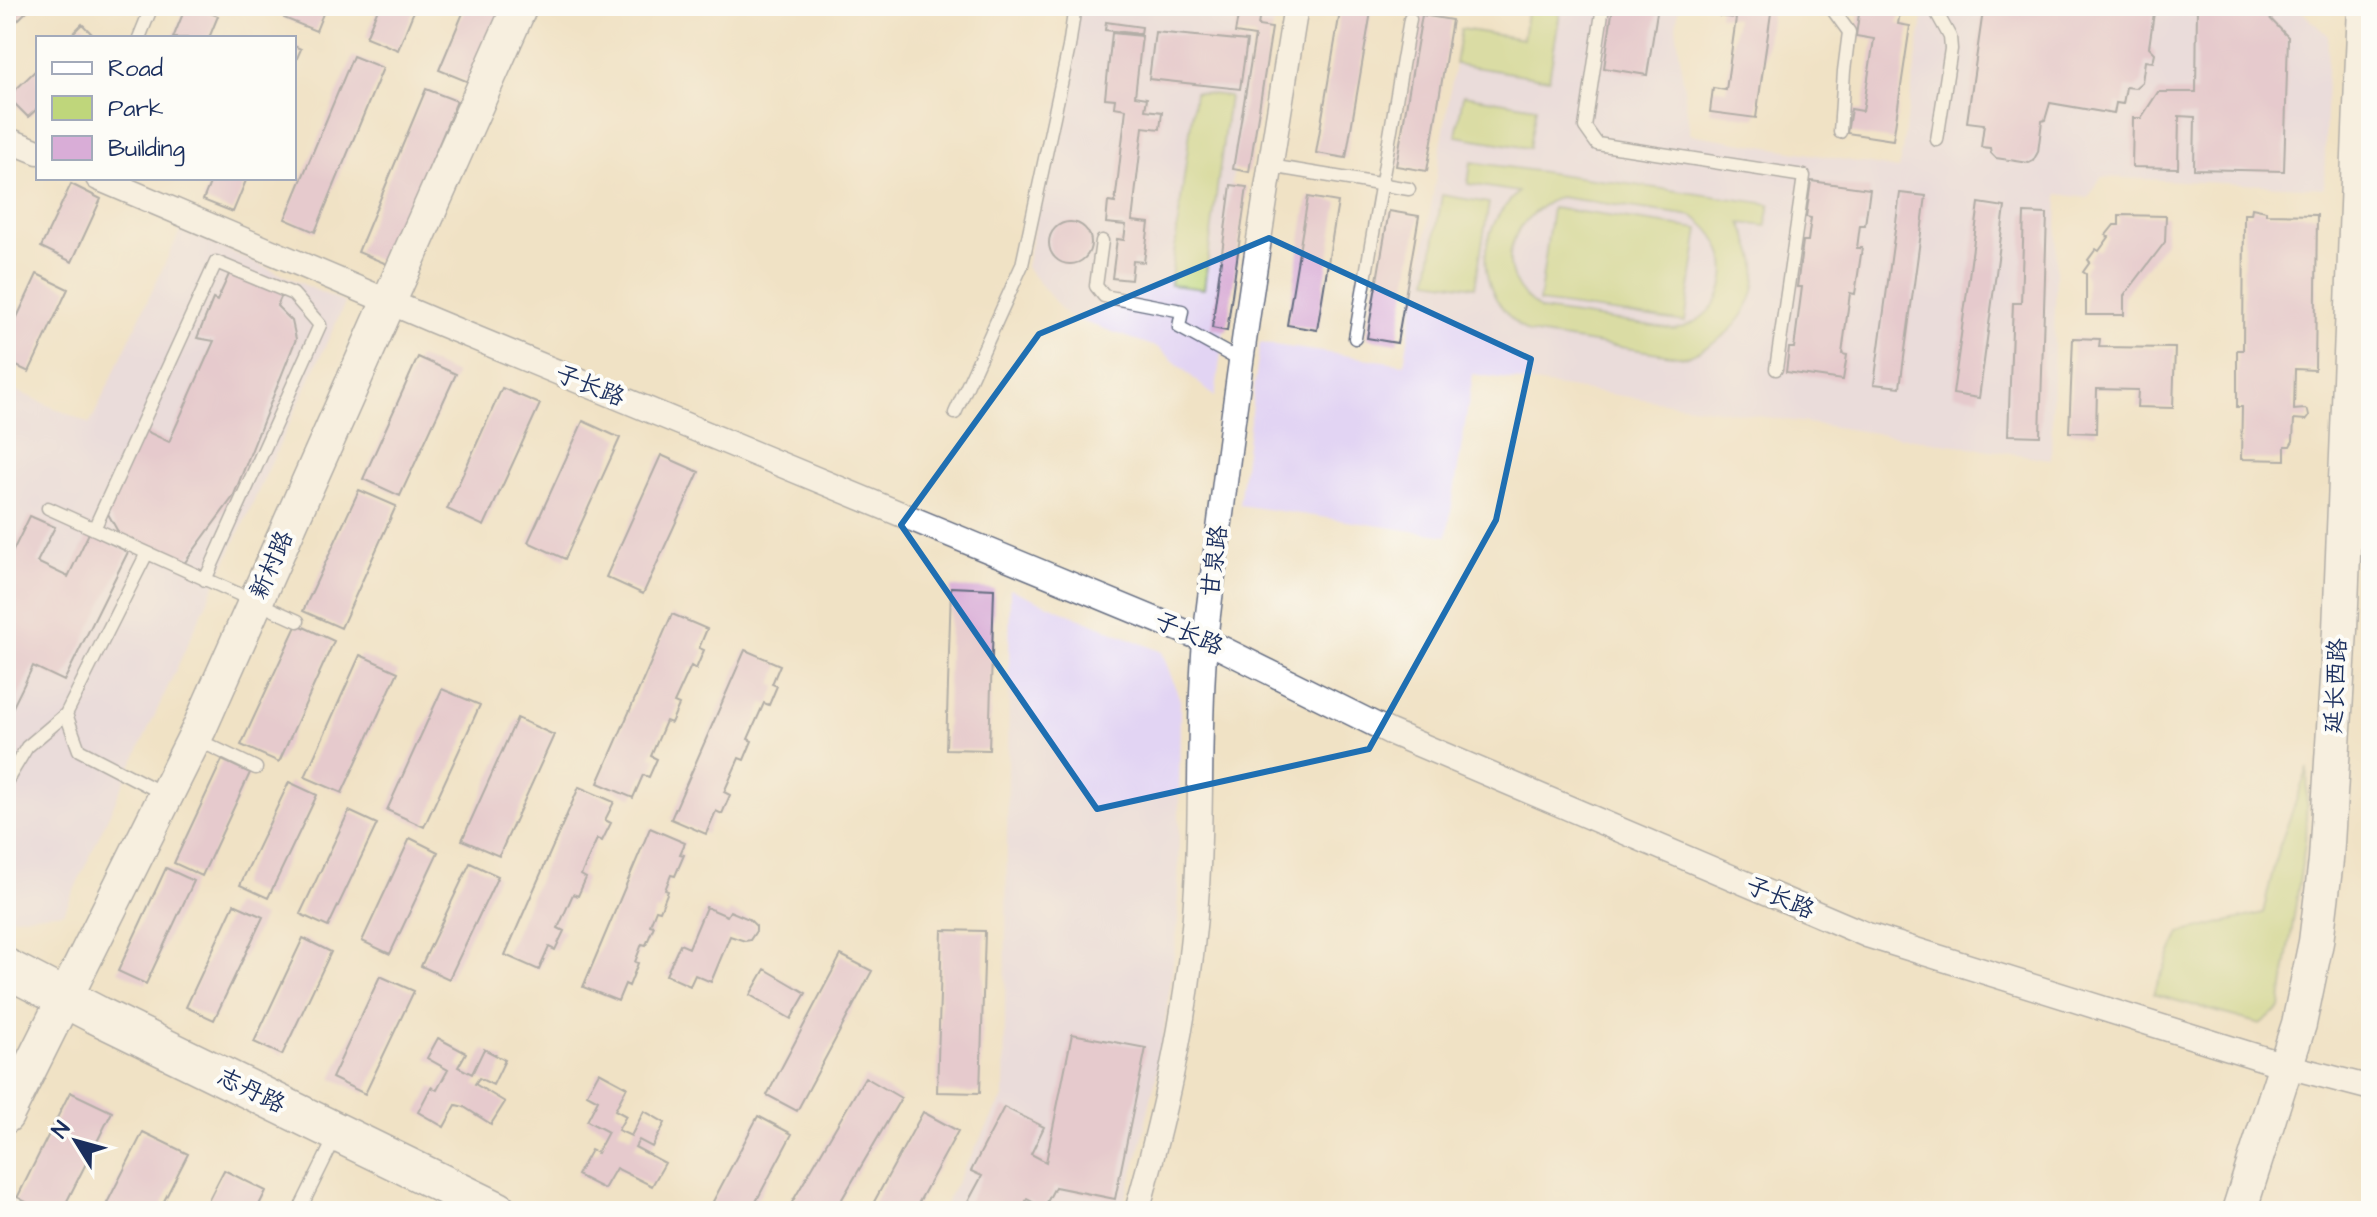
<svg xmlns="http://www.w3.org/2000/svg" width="2377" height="1217" viewBox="0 0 2377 1217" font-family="'Architects Daughter','LXGW WenKai TC',sans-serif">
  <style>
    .built { fill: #e2d4f3 }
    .green { fill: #bfd67b; stroke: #6d826c; stroke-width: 2; fill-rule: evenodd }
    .building { fill: #d9add7 }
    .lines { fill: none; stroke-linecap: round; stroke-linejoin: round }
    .lane-casing { stroke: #666e82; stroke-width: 15 }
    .street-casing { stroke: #666e82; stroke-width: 27 }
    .secondary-casing { stroke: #666e82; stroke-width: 37 }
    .primary-casing { stroke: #666e82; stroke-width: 41 }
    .lane { stroke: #fff; stroke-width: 12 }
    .street { stroke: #fff; stroke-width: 24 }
    .secondary { stroke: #fff; stroke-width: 34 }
    .primary { stroke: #fff; stroke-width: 38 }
    .marked { fill: none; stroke: #1f6fb2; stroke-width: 6; stroke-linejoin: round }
    .labels { text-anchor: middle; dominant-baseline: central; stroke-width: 8; stroke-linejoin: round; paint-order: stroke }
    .street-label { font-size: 24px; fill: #1b2f5e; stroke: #fdfcf7 }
  </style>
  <rect width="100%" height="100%" fill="#fdfcf7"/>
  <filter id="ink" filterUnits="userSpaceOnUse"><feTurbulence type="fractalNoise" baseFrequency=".0125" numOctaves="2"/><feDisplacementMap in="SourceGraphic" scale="16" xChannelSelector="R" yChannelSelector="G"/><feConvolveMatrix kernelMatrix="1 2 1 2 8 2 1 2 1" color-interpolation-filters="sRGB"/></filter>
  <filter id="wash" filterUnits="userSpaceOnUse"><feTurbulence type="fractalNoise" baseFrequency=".006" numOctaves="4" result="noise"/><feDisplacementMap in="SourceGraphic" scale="32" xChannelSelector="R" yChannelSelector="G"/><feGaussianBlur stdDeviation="1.8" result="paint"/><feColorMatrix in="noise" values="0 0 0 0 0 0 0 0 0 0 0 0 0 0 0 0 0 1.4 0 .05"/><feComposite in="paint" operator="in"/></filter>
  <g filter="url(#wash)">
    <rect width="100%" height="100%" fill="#f0e2c5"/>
    <path class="built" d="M1079,6H1276L1272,28L1258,26L1238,16L1235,33V38L1252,40L1212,328L1224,330L1215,397L1159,348L1067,316L1026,267Z
      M1528,6H1679L1676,26L1690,134L1899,169L1925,6H2296L2328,36L2324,188L2101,177L2088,198L2058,194L2051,459L1473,374L1447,536L1239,505L1260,343L1404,364L1461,29L1523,39Z
      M181,229L345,303L64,912L6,918V386L90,424Z
      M1010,589L1162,652L1180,700L1178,925L1161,1055L1139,1153L1121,1211H941L1004,1096Z"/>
    <path class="green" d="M1528,6H1561L1549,79L1455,64L1461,29L1523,39Z
      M1195,92L1229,96L1204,289L1170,285Z
      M1463,95L1536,107L1529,148L1456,136Z
      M1471,162L1770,204L1766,226L1741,223C1747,237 1754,250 1756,265C1760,312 1724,343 1684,357L1529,333C1491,307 1473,266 1495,222C1500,210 1510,201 1518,192L1468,184ZM1559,197L1692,216C1743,246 1732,319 1674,329L1541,310C1489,275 1507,220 1559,197Z
      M1442,195L1489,203L1475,287L1428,280Z
      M1552,208L1699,229L1685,322L1539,302Z
      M2308,768L2305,843L2280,1008L2260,1024L2153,994L2180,933L2263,913L2277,853Z"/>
    <g id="blocks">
      <path class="building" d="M6,6H26L29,9L6,32Z
        M186,6H193L218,16L209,38H173Z
        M289,6H326L316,31L284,18Z
        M379,6H416L398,50L366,37Z
        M466,6H504L471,83L439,70Z
        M1191,6H1261L1258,26L1272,28L1249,172L1233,169L1255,36L1235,33L1238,16Z
        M1341,6H1372L1346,158L1316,153Z
        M1613,6H1658L1647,75L1604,68Z
        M1720,6H1772L1756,118L1710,112L1713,88L1726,90L1736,18L1719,16Z
        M1860,6H1901L1898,24L1910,26L1893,140L1847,133L1851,109L1863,111L1874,39L1856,36Z
        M1959,6H2155L2149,47L2155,53L2153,62L2145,61L2142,82L2135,88L2126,87L2123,104L2116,103L2114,114L2050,103L2045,120L2042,121L2038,152L2033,161L2029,163L1996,158L1991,153L1990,148L1981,147L1984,124L1967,122L1983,11L1958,8Z
        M2197,6L2261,9L2288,37L2284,171L2194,169L2195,117L2179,116L2178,168L2132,167L2133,118H2141L2158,92H2196Z
        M1422,15L1452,20L1427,171L1396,166Z
        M1106,22L1142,27L1141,34L1105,30Z
        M82,24L96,38H68Z
        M1155,32L1247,41L1240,89L1149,79Z
        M1112,33L1142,36L1135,96L1147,98L1145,110L1162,112L1160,129L1143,127L1132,221L1149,223L1144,262L1133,261L1131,280L1112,278L1117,239L1124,240L1126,225L1106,223L1108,202L1115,203L1126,109L1114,107L1115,99L1105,98Z
        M294,46L301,49L294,65Z
        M353,56L383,68L315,232L285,219Z
        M38,68V108L28,117L8,97Z
        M426,89L457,101L389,265L358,252Z
        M212,178H247L233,212L203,200Z
        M1811,181L1870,189L1865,225H1860L1857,248H1862L1855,294L1850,293L1842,354L1847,355L1843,380L1786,372L1789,348H1794L1802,287H1797L1803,241H1808L1811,218L1806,217Z
        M71,184L101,199L72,262L41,247Z
        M1231,185L1247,187L1227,331L1212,328Z
        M1900,193L1926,196L1900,387L1874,384Z
        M1308,197L1338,202L1317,330L1287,325Z
        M1979,203L2005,207L1979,398L1953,394Z
        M2252,208L2266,211V214L2317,215L2315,370L2295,369L2294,410L2305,409L2308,411L2309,416L2306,420L2294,419L2293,441L2290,446H2285V460L2241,459L2242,407H2237V350H2243L2244,214H2251Z
        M1389,211L1419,216L1397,343L1367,338Z
        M2024,213L2047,214L2040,436L2008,435L2013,303H2021Z
        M2119,215L2166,216L2165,242L2124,296V315H2086V274L2083,272L2090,262L2088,260L2096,249L2099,251L2109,237L2106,235L2114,225H2119Z
        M1049 243a21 21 0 1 1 42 0a21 21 0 1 1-42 0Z
        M231,270L283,293L277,306L292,321L296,339L233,497L183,565L122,539L107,512L144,430L169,442L214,341L197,338L213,299L217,301Z
        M37,274L68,289L29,372L6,361V341Z
        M2073,338L2100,339L2099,347L2175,348L2173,408L2137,407L2138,390L2097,389L2096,433L2069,432Z
        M418,357L456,374L400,496L363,479Z
        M502,388L540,404L484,526L447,509Z
        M583,421L620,438L565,559L528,542Z
        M661,455L699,472L643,594L606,577Z
        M359,490L396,506L341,628L303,611Z
        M30,516L55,527L37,562L68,577L89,533L128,552L64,681L33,666L10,713L6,711V565Z
        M951,587L994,589L989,750L946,749Z
        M672,614L707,629L699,648L704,650L696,669L691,666L674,703L679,705L671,723L666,721L651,756L657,759L649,777L643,775L633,798L598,783Z
        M297,624L334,641L279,762L241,745Z
        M745,650L780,665L772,684L777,686L769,705L764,703L748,739L752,741L744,760L739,758L724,792L730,795L722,814L716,811L706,834L671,819Z
        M360,655L398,672L342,793L305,777Z
        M442,689L480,705L424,827L387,810Z
        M517,718L554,735L499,856L462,840Z
        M222,760L250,773L202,876L174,863Z
        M289,782L317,795L268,898L240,885Z
        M579,787L614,802L605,820L611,823L602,841L597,839L581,875L586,878L578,896L573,894L558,928L564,931L555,950L549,947L539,970L505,955Z
        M349,811L377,824L328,927L300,914Z
        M650,828L685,843L680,854L684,855L675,876L671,875L665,890L668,891L660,911L656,910L650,925L654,926L646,945L642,944L635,962L638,963L629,986L625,984L618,1001L583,987Z
        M410,838L438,852L390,954L362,941Z
        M470,863L498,876L449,979L421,966Z
        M166,868L194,881L146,984L118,971Z
        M234,904L263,917L214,1020L186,1007Z
        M706,907L727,916L730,911L749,919L756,926V931L750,940L745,941L730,936L711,982L695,975L690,986L666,975L680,944L689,948Z
        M942,930L985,931L980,1093L937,1092Z
        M303,938L331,952L282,1055L254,1042Z
        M841,955L872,971L797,1111L767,1095Z
        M765,969L806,993L791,1019L750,995Z
        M380,976L414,991L365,1094L332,1078Z
        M1072,1034L1146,1048L1115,1199L1055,1187L1044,1208L1027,1199L1021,1211H963L982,1176L971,1171L1004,1107L1044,1127L1031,1154L1046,1162Z
        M438,1038L466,1053L458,1067L472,1074L484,1049L505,1060L493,1085L479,1078L475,1084L505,1102L491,1124L464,1107L456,1105L444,1127L418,1112L431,1087L437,1090L448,1070L427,1058Z
        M599,1072L627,1087L615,1110L626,1116L618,1130L631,1136L644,1111L665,1123L652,1147L639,1140L635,1147L665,1163L652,1186L616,1168L604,1189L577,1175L591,1150L597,1153L608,1132L587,1121L598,1100L587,1094Z
        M865,1077L901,1098L835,1211H787Z
        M70,1092L112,1112L62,1211H27L14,1204Z
        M923,1112L958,1131L914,1211H869Z
        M758,1116L792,1134L751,1211H708Z
        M143,1132L188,1154L159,1211H103Z
        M224,1170L266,1191L256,1211H203Z"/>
    </g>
  </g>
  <g filter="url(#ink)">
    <use href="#blocks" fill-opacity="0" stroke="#666e82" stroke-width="2"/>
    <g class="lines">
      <g class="lane-casing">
        <path id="lane" d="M1603,6L1585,127L1597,144L1804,176L1776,369
          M1830,6L1849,32L1844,71L1840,132
          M1933,6L1950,37L1951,49L1937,140
          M139,38L152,6
          M1270,166L1409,189
          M1102,241L1096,286L1104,296L1182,311L1179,327L1241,361
          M1355,338L1410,19
          M955,413L1022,265L1069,47L1075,6
          M48,508L298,621
          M94,529L216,262L293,294L320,325L205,580
          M147,553L66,714L79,750L164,794
          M198,740L256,768
          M6,782L27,747L66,714
          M6,1199L29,1211
          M299,1211L329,1150"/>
      </g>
      <g class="street-casing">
        <path id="street" d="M6,139L38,152
          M98,178L434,321L1205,640L1390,732L1867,935L2287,1066L2371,1088
          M1137,1211C1167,1105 1191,997 1197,887C1202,805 1198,723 1205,642C1210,591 1218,541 1224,490C1244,328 1270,167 1296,6"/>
      </g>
      <g class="secondary-casing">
        <path id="secondary" d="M6,1116L199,729L520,6
          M2239,1211L2299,1024L2316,942L2326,860L2340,630L2365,6"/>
      </g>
      <g class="primary-casing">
        <path id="primary" d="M6,968L97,1015L498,1211"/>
      </g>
      <use href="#lane" class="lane"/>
      <use href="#street" class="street"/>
      <use href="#secondary" class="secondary"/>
      <use href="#primary" class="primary"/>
    </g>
  </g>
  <path d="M0 0H2377V1217H0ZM1269,238L1531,359L1496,520L1369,749L1097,809L901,525L1039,334Z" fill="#f0e2c5" fill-opacity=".55" fill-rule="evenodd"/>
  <path class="marked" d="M1269,238L1531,359L1496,520L1369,749L1097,809L901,525L1039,334Z"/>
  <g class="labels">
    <g class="street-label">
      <text transform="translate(590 386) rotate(22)">子长路</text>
      <text transform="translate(1215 561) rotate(-83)">甘泉路</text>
      <text transform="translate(272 565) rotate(-66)">新村路</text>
      <text transform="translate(1189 634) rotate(24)">子长路</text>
      <text transform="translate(2336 686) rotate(-87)">延长西路</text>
      <text transform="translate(1780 898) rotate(23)">子长路</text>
      <text transform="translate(251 1091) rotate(26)">志丹路</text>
    </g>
  </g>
  <rect width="2377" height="1217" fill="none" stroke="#fdfcf7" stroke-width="32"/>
  <rect x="36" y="36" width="260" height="144" fill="#fdfcf7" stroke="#a3aaba" stroke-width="2"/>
  <rect x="52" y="62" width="40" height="12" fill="#ffffff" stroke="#a3aaba" stroke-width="2"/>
  <text x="108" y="76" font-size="24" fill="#1b2f5e">Road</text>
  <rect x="52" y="96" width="40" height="24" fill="#bfd67b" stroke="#a3aaba" stroke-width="2"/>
  <text x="108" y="116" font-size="24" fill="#1b2f5e">Park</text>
  <rect x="52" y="136" width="40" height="24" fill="#d9add7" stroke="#a3aaba" stroke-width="2"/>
  <text x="108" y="156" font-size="24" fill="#1b2f5e">Building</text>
  <g transform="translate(76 1141) rotate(307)" stroke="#fdfcf7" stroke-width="6" paint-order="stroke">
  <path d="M0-6L14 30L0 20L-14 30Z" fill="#1b2f5e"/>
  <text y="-12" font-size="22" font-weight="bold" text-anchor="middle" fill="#1b2f5e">N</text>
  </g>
</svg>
